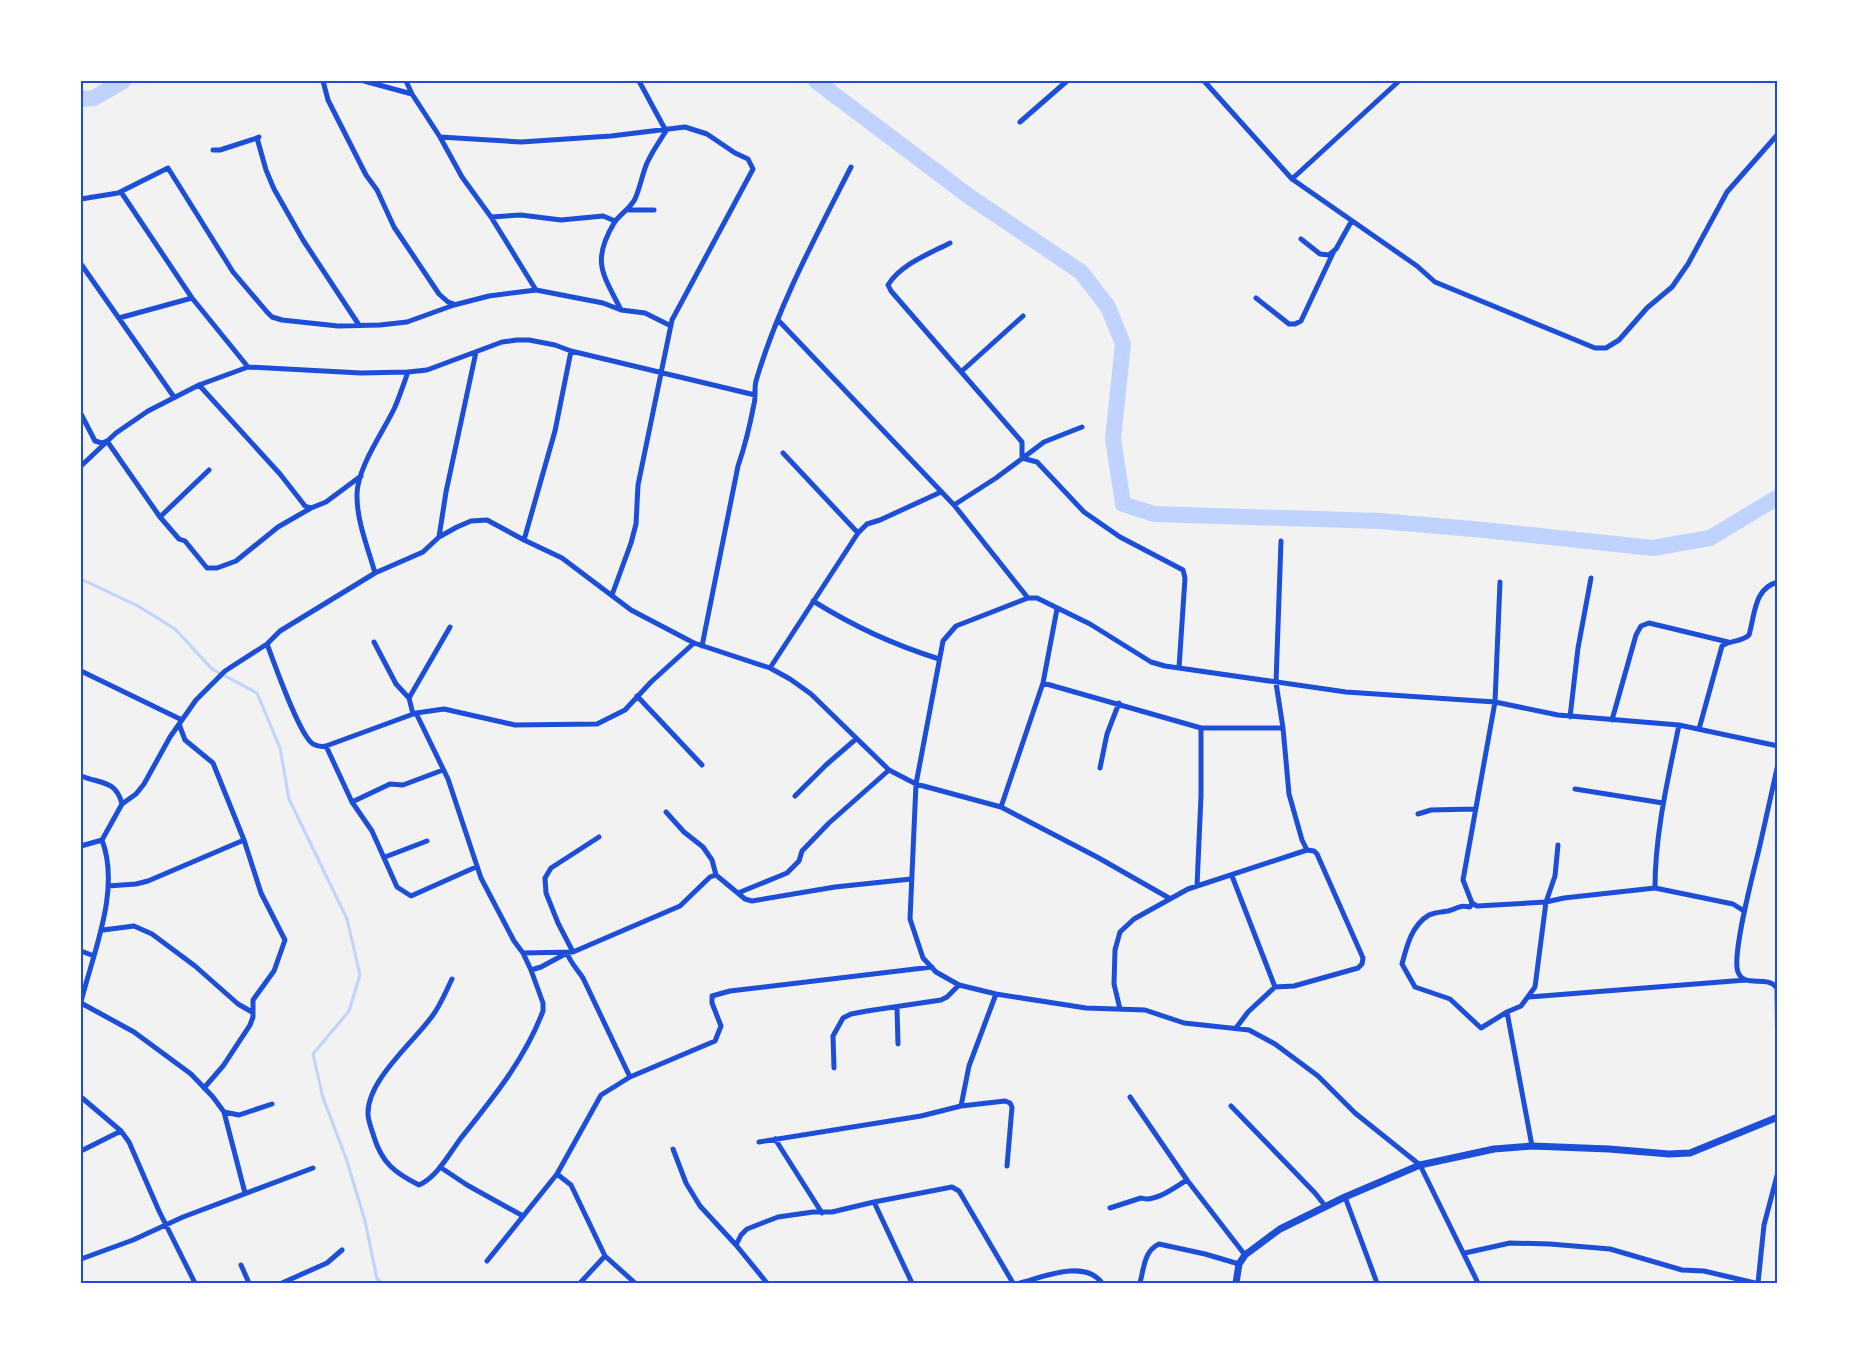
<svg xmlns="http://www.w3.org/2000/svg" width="1859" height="1364" viewBox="0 0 1859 1364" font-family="Quicksand,sans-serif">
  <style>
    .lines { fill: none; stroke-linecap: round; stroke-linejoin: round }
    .stream { stroke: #bfd3fe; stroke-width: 3 }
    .river { stroke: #bfd3fe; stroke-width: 16 }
    .minor { stroke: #1d4ed8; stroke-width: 5 }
    .tertiary { stroke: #1d4ed8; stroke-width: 7 }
    .neatline { fill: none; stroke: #1d4ed8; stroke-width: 2 }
  </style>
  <rect width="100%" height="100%" fill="#f2f2f2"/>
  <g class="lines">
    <path class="stream" d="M81,579L138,606L175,629L212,669L257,693L280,748L289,799L347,919L360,975L349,1011L313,1054L323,1098L346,1158L365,1221L377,1279L383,1283"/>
    <path class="river" d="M816,81L970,197L1081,272L1108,307L1123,344L1113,439L1123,504L1154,514L1380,521L1484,530L1653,548L1710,538L1778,497
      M81,99L94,98L123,81"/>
    <path class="minor" d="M323,81L328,100L366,175L377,190L394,227L439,294L448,302L454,304
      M364,81L412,94L440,137L462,177L491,217L536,290
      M406,81L412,94
      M639,81L666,131
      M1204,81L1292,179L1417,266L1435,282L1595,348H1606L1619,340L1647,308L1672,287L1688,264L1727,192L1778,134
      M1020,122L1067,81
      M259,137L257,138L266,170L274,189L303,240L359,325
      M440,137L521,142L611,136L685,127L707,134L735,153L748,159L753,169L672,320L638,485L636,524L631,543L612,595
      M213,150H220L257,138
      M1292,179L1399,81
      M121,192L192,298L248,367
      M81,199L118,193L168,168L233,272L267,312L272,317L282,320L338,326L380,325L407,322L454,305L489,296L536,290L603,303L621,310L645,313L671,326
      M629,210H654
      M491,217L521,215L561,220L603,216L615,221
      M1301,239L1320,254L1329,255L1336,249L1351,222
      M950,243C929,254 901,264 888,285L891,291L1022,442V458L1037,462L1084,512L1120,537L1183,570L1185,578L1179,668
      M81,264L174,397
      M1256,298L1289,324H1295L1301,321L1333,253
      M621,310C603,274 591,262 614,223C620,214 629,210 635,199C640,188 642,175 647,163C652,152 659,142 666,131
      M119,318L192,298
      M778,320L954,505L1028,598
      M962,371L1023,316
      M199,385L280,474L305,506L311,508
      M81,414L95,441L102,443L107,441L160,517L179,539L185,541L207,568H217L236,561L278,527L311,508L326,502L361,476
      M783,453L858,533
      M81,466L116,433L148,411L199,385L248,367L361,373L408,372L427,370L502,342L517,340H529L555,345L571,351L755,395
      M954,505L996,478L1044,442L1082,427
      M160,517L209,470
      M439,537L446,492L476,352
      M524,540L555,431L571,351
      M375,573C368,548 357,522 357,496C356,469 384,431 395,407C400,395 404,383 408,372
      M1500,582L1495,702L1463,880L1472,903L1477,906L1546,902L1564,898L1655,888L1733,904L1744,911
      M813,601C855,627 892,644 939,659
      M374,642L396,684L409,698L413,714
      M267,644C274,662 299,735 313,744C317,746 322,747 326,746L352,802L372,831L397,887L411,896L476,867
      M702,646L738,466C745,446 750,425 754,404C756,397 754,389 756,381C778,306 816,236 851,167
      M770,668L858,533L867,524L880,520L941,492
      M81,671L182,720
      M1043,683L1201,728H1283
      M637,696L702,765
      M409,698L450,627
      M416,713L448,779L481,878L514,941L523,953L573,952L680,906L710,877L716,875
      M1570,717L1578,648L1591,578
      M1612,720L1636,635L1641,626L1649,623L1728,642
      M179,724L185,740L213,763L244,840L261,893L285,940L274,971L253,1000V1017L250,1025L223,1066L204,1088
      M1699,729L1722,646C1730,640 1742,642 1749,635C1755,614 1754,588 1778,582
      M326,746L416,713L444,709L515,725L597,724L625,710L651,682L694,643
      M1778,764C1772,791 1766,818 1760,845C1755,867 1731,955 1738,972C1744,989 1767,974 1777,988L1778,1071
      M1100,768L1107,734L1119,703
      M81,776C101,784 116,780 122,804
      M1575,789L1663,803
      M795,796L826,765L856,739
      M352,802L390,784L403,785L443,770
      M1001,807L1043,683L1057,609
      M666,812L684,832L703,847L712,860L716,875L745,899L752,901L835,887L911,879
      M1418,814L1431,810L1475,809
      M81,846L102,840L122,804L136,794L144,784L170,737L196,700L225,671L267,644L280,631L375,573L423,552L439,537L457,527L471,521L487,520L524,540L562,558L631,610L694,643L770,668L790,679L811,694L889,770L916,784L1001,807L1097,857L1169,898
      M385,857L427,841
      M1232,876L1275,987
      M108,886L136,884L148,881L244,840
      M1197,886L1201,796V728
      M1655,888C1655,833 1668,779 1679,725
      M738,893L787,873L799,861L802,851L829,823L889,770
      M1472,903L1470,907C1458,905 1459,908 1448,911C1442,912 1435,912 1429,915C1412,925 1407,945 1402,964L1415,987L1450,999L1481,1028L1507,1012L1521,1006L1535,987L1546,902L1555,876L1558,845
      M103,930L134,926L152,934L195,966L238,1004L252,1012
      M81,951L94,956
      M573,952L558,923L546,893L545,878L551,868L599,837
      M523,953L531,970
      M567,953C570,962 577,969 583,978L630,1077
      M452,979C446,991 441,1004 433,1015C414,1042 367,1080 368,1114C368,1121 372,1130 374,1137C382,1163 395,1173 419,1185C437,1177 449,1154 461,1138C493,1098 525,1059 543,1011V1003L531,970L541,967L567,953
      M1529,997L1746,980
      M81,1002C93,953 121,890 102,840
      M81,1003L134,1032L191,1074L213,1097L224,1112L245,1193
      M897,1007L898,1044
      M1120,1009L1114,984L1115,950L1120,932L1134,919L1188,889L1307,850
      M1507,1012L1532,1146
      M1236,1028L1248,1012L1275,987L1294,986L1358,968L1362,964L1363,958L1317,854L1314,851L1307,850L1302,840L1289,794L1283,728L1276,683L1281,541
      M834,1068L833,1036L843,1018L851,1014L867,1011L941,1000L947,997L959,985
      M81,1097L121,1131L129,1142L159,1211L195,1283
      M1130,1097L1187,1180L1245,1255
      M961,1106L969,1066L996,994
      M1231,1106L1315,1193L1326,1207
      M224,1112L239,1115L272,1104
      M775,1139L822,1213
      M759,1142L921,1116L961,1106L1005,1101L1010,1103L1012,1107L1007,1166
      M673,1149L686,1183L700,1206L736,1245L767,1283
      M81,1151L121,1131
      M440,1167L467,1185L523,1216
      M557,1174L571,1185L605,1256L635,1283
      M1345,1197L1377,1283
      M874,1202L912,1283
      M1110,1208L1141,1198C1155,1203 1175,1187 1187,1180
      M736,1245L741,1235L747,1229L778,1217L813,1212H832L874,1202L952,1187L959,1191L1013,1283
      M1465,1253L1510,1243L1550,1244L1610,1249L1682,1270L1704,1271L1755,1283
      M81,1259L133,1240L183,1217L313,1168
      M487,1261L557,1174L601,1095L630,1077L715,1041L721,1026L712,1003V996L730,991L932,967
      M241,1265L249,1283
      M282,1283L327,1263L342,1250
      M580,1283L605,1256
      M1020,1283C1043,1277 1085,1259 1102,1283
      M1140,1283C1144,1268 1144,1251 1159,1244L1205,1254L1239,1264
      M1478,1283L1420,1165L1355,1113L1318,1076L1275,1044L1249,1030L1184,1023L1145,1010L1086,1008L996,994L959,985L936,972L923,958L910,919L916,784L943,641L956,626L1028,598H1037L1090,624L1151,662L1165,666L1346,692L1495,702L1558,715L1679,725L1778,746
      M1758,1283L1764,1225L1778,1172"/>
    <path class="tertiary" d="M1236,1283L1239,1264L1245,1255L1280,1229L1345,1197L1420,1165L1494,1149L1532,1146L1609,1149L1669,1154L1690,1153L1778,1117"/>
  </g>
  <rect width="1859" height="1364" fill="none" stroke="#ffffff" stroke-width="165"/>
  <rect x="82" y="82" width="1694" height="1200" class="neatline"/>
</svg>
